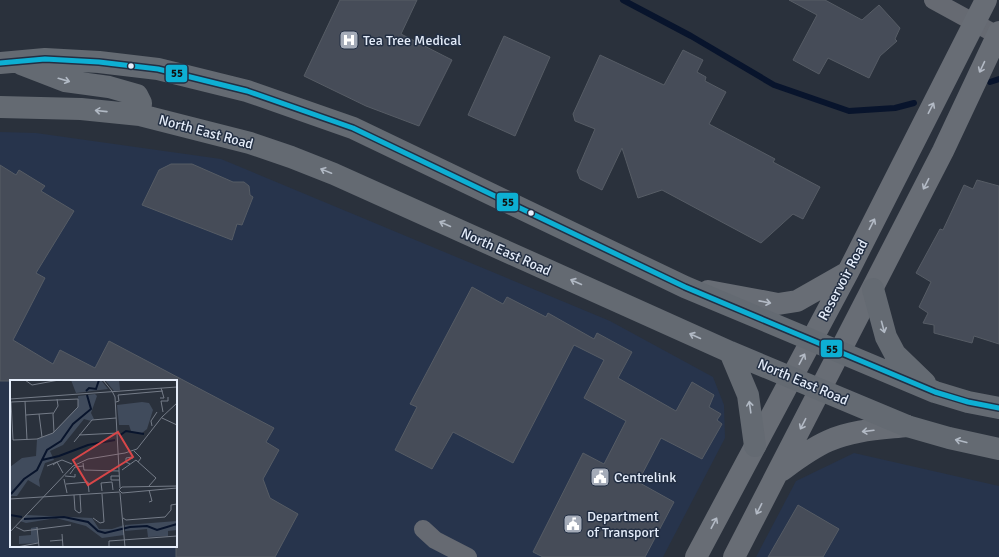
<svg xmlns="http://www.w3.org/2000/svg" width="999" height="557" viewBox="0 0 999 557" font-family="Signika,sans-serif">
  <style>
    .built { fill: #27344c; fill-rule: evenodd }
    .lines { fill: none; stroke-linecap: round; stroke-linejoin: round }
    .stream { stroke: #08142c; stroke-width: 6 }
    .building { fill: #464c58; stroke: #565c65 }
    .minor { stroke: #666a72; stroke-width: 18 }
    .secondary { stroke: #686d75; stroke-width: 22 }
    .trunk { stroke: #646a72; stroke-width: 22 }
    .bus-1-casing { stroke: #232f43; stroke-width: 8 }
    .bus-1 { stroke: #0dafd3; stroke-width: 5 }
    .oneway { stroke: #b3bac5 }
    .oneway2 { stroke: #b1b9c4 }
    .bus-dot { fill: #e5edfa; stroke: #232f43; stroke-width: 1.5 }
    .labels { text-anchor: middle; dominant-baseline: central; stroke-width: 3; stroke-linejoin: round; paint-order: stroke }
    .poi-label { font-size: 14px; fill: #e5edfa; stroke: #232f43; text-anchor: start }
    .street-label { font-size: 14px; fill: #e5edfa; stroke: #232f43 }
    .inset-river { fill: none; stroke: #08142c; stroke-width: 2 }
    .inset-road { fill: none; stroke: #757c88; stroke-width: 1 }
    .view { fill: #d84648; fill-opacity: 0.15; stroke: #d84648; stroke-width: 2 }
    .inset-edge { fill: none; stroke: #e5edfa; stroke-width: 2 }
    .line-badge { stroke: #232f43; stroke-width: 1.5 }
    .pale-badge-label { font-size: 11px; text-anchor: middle; font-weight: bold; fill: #111 }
  </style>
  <rect width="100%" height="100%" fill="#2a313c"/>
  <path class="built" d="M0,132L36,133L221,159L610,321L713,377L724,405L725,438L663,557H0ZM11,381H176V546H11Z
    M854,453L999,486V557H756L796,481Z"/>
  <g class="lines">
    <path class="stream" d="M623,0L691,36L774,85L849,111L895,108L914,103
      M990,82L999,79"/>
  </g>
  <path class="building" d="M340,0H417L401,34L452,60L419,126L366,106L304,76Z
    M789,0H825L862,20L879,5L900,28L895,39L897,41L880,56L869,78L828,58L819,74L793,60L817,15Z
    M504,36L550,57L515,136L468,115Z
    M683,50L703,60L697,72L706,77L705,81L726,92L709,124L775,159L773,162L820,187L803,219L793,214L761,243L662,190L638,198L622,148L602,190L580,179L577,171L595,129L575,121L573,114L600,55L664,85Z
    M171,164H192L233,182H244L249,186L250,195L253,197L242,225L237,224L232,240L142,205L159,170Z
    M0,165L16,175L19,170L45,186L41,191L74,211L36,273L45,278L13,340L53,364L60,350L95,368L109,341L274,428L266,442L279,450L263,479L270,498L298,514L275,557H176V381H0Z
    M977,180L999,186V344L974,336L972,343L934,333V325L923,323L928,313L919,307L931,282L916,273L940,229L943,230L964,185L973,189Z
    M472,287L503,304L507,297L546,317L548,313L594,339L597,333L632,352L618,378L676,411L692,382L714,395L709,407L721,414L717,420L722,424L702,459L661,438L638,482L674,502L645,557H543L533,552L583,453L604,464L626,421L584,398L604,360L574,345L513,463L453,432L432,469L395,450L417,407L410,404Z
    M798,505L839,529L823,557H768Z"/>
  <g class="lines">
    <path class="minor" d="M933,0L997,35
      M423,529L435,540L468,557"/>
    <path class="secondary" d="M708,291L778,304L797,301L848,272
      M781,471C796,460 810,449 828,441C852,430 880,429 907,426
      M696,557L848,272L986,0
      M734,557L943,151L999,32"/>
    <path class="trunk" d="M0,63L45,59L99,62L158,69L247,91L353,128L685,287L935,392L968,402L999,408
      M21,64L65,81L109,87L137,95L141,103L140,115
      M0,107L81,109L140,115L250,143L291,157L334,174L730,352L907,426L949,438L999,449
      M873,289L886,337L895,354L925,383
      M730,352L748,395L755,446"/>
    <g class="bus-1-casing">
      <path id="bus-1" d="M0,63L45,59L99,62L158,69L247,91L353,128L685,287L935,392L968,402L999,408"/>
    </g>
    <use href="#bus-1" class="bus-1"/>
  </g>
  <defs><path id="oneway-shaft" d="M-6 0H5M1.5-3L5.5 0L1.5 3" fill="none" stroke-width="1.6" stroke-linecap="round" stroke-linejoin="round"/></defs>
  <g class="oneway">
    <use href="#oneway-shaft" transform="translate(982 67) rotate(115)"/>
    <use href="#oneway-shaft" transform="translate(931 108) rotate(-63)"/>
    <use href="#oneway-shaft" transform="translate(926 184) rotate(117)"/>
    <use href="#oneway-shaft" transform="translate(872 224) rotate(-63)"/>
    <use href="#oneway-shaft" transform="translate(765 302) rotate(11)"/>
    <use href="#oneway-shaft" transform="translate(802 359) rotate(-62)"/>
    <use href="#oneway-shaft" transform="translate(803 424) rotate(117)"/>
    <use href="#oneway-shaft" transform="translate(868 431) rotate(173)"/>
    <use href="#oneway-shaft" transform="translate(759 509) rotate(117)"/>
    <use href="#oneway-shaft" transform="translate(714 523) rotate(-62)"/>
  </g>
  <g class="oneway2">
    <use href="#oneway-shaft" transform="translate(64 80) rotate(16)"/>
    <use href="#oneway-shaft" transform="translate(101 111) rotate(-174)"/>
    <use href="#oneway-shaft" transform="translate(326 171) rotate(-158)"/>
    <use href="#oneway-shaft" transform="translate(445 224) rotate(-156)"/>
    <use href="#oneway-shaft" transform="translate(576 282) rotate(-156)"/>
    <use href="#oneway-shaft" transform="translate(883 327) rotate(75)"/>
    <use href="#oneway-shaft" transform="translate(695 336) rotate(-156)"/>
    <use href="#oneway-shaft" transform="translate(750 407) rotate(-98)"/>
    <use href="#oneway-shaft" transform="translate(961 441) rotate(-166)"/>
  </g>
  <defs>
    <g id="hospital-square" transform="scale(1)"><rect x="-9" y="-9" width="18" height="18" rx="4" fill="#a4abb8" stroke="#232f43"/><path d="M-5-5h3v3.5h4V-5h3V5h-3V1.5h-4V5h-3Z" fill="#fff"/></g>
    <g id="civic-square" transform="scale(1)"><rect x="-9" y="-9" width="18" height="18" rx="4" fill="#a4abb8" stroke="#232f43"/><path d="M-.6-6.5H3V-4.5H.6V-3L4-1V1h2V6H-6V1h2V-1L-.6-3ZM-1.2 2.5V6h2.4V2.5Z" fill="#fff"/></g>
  </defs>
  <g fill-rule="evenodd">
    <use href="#hospital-square" x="349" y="40"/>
    <use href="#civic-square" x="600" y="477"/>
    <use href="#civic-square" x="573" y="524"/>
  </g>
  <g class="bus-dot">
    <circle cx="131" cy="66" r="3.5"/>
    <circle cx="531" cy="213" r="3.5"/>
  </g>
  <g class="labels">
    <g class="poi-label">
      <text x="363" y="40">Tea Tree Medical</text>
      <text x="614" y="477">Centrelink</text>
      <text x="587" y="516">Department<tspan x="587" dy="16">of Transport</tspan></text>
    </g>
    <g class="street-label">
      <text transform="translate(206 132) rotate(15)">North East Road</text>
      <text transform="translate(506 252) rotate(24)">North East Road</text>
      <text transform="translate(843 280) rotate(-62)">Reservoir Road</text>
      <text transform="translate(803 382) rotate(23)">North East Road</text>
    </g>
  </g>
  <g transform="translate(10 380)">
    <rect width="167" height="167" fill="#2a313c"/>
    <path d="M61,0H91L98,9L66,13ZM95,0H109L110,10L104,11ZM85,14L87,16L81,33L84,39L81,41L74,39L53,65L40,71L44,80L35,83L29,100L30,107L18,100L7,116H0V87L12,78L26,76L27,59L43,53L68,27V16ZM132,22L139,23L143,30L137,49L132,53H126L121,51L119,45H109L107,25ZM16,135L82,138L89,149H102L114,145V155L92,158L76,146L46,138L16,143L10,141ZM167,141V150L158,151V156L138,157L137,149L115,151V145ZM27,147L28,163L9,164V156L21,155V148Z" fill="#404b5c"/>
    <path class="inset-river" d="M76,11L79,8L86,9L89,0M109,56L116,51L134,54M32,80L49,76L78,65L105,60M1,114L14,99L27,90L37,70L51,61L63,44L81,29L77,15M0,135L12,137M14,139L54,137L78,142L88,151L95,153L120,147L137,146L147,150L167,144"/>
    <path class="inset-road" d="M15,0L22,5L49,0M93,0L102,11M102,11L105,17L110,108M150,18H154L151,8M0,19L167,7M68,19V27L43,53L27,59L3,60L1,22ZM15,21L17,60M106,22L109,21L108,15L153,11M153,32L151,21H158V17M29,34L32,57M16,35L43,33M152,38L167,45M142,46L141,41L147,32M44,52L43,34L48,26L47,19M69,55L108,53M64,62L82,40L106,38M124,71L131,78L128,82M73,83L74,90L109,91M120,84L116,82V78L122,77V79M43,85L47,82L53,93M37,86L52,80L62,84M112,90L126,80L146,98L139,106M60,94L65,87L73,86M55,96L65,97V94M109,96H101V100H109M54,99L57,113M56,104L78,102L79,112M167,106L112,107L109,110L112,113L167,108M92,111L91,103L102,102L103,110M110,113L115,167M64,115L65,130L69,133L71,132L70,115M0,119L110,112M139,122L142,121L139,110M83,138L90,143L94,142L92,114M113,138L116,140L155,137L161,130V125L167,124M6,147L14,151L61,145M27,147L29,167M0,152L63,86L78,79L115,73L127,69L152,37L167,23M52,154L53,167M40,161L52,160M7,167L28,163M99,167V161L167,156"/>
    <path class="view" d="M108,52L123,77L78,105L63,80Z"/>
    <rect width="167" height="167" class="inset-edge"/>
  </g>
  <g class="line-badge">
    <rect x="165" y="64" width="23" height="19" rx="4" fill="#0dafd3"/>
    <rect x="496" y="192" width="23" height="20" rx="4" fill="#0dafd3"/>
    <rect x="820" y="339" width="23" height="19" rx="4" fill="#0dafd3"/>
  </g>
  <g class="pale-badge-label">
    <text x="177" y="77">55</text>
    <text x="508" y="206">55</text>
    <text x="832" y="353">55</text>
  </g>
</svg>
